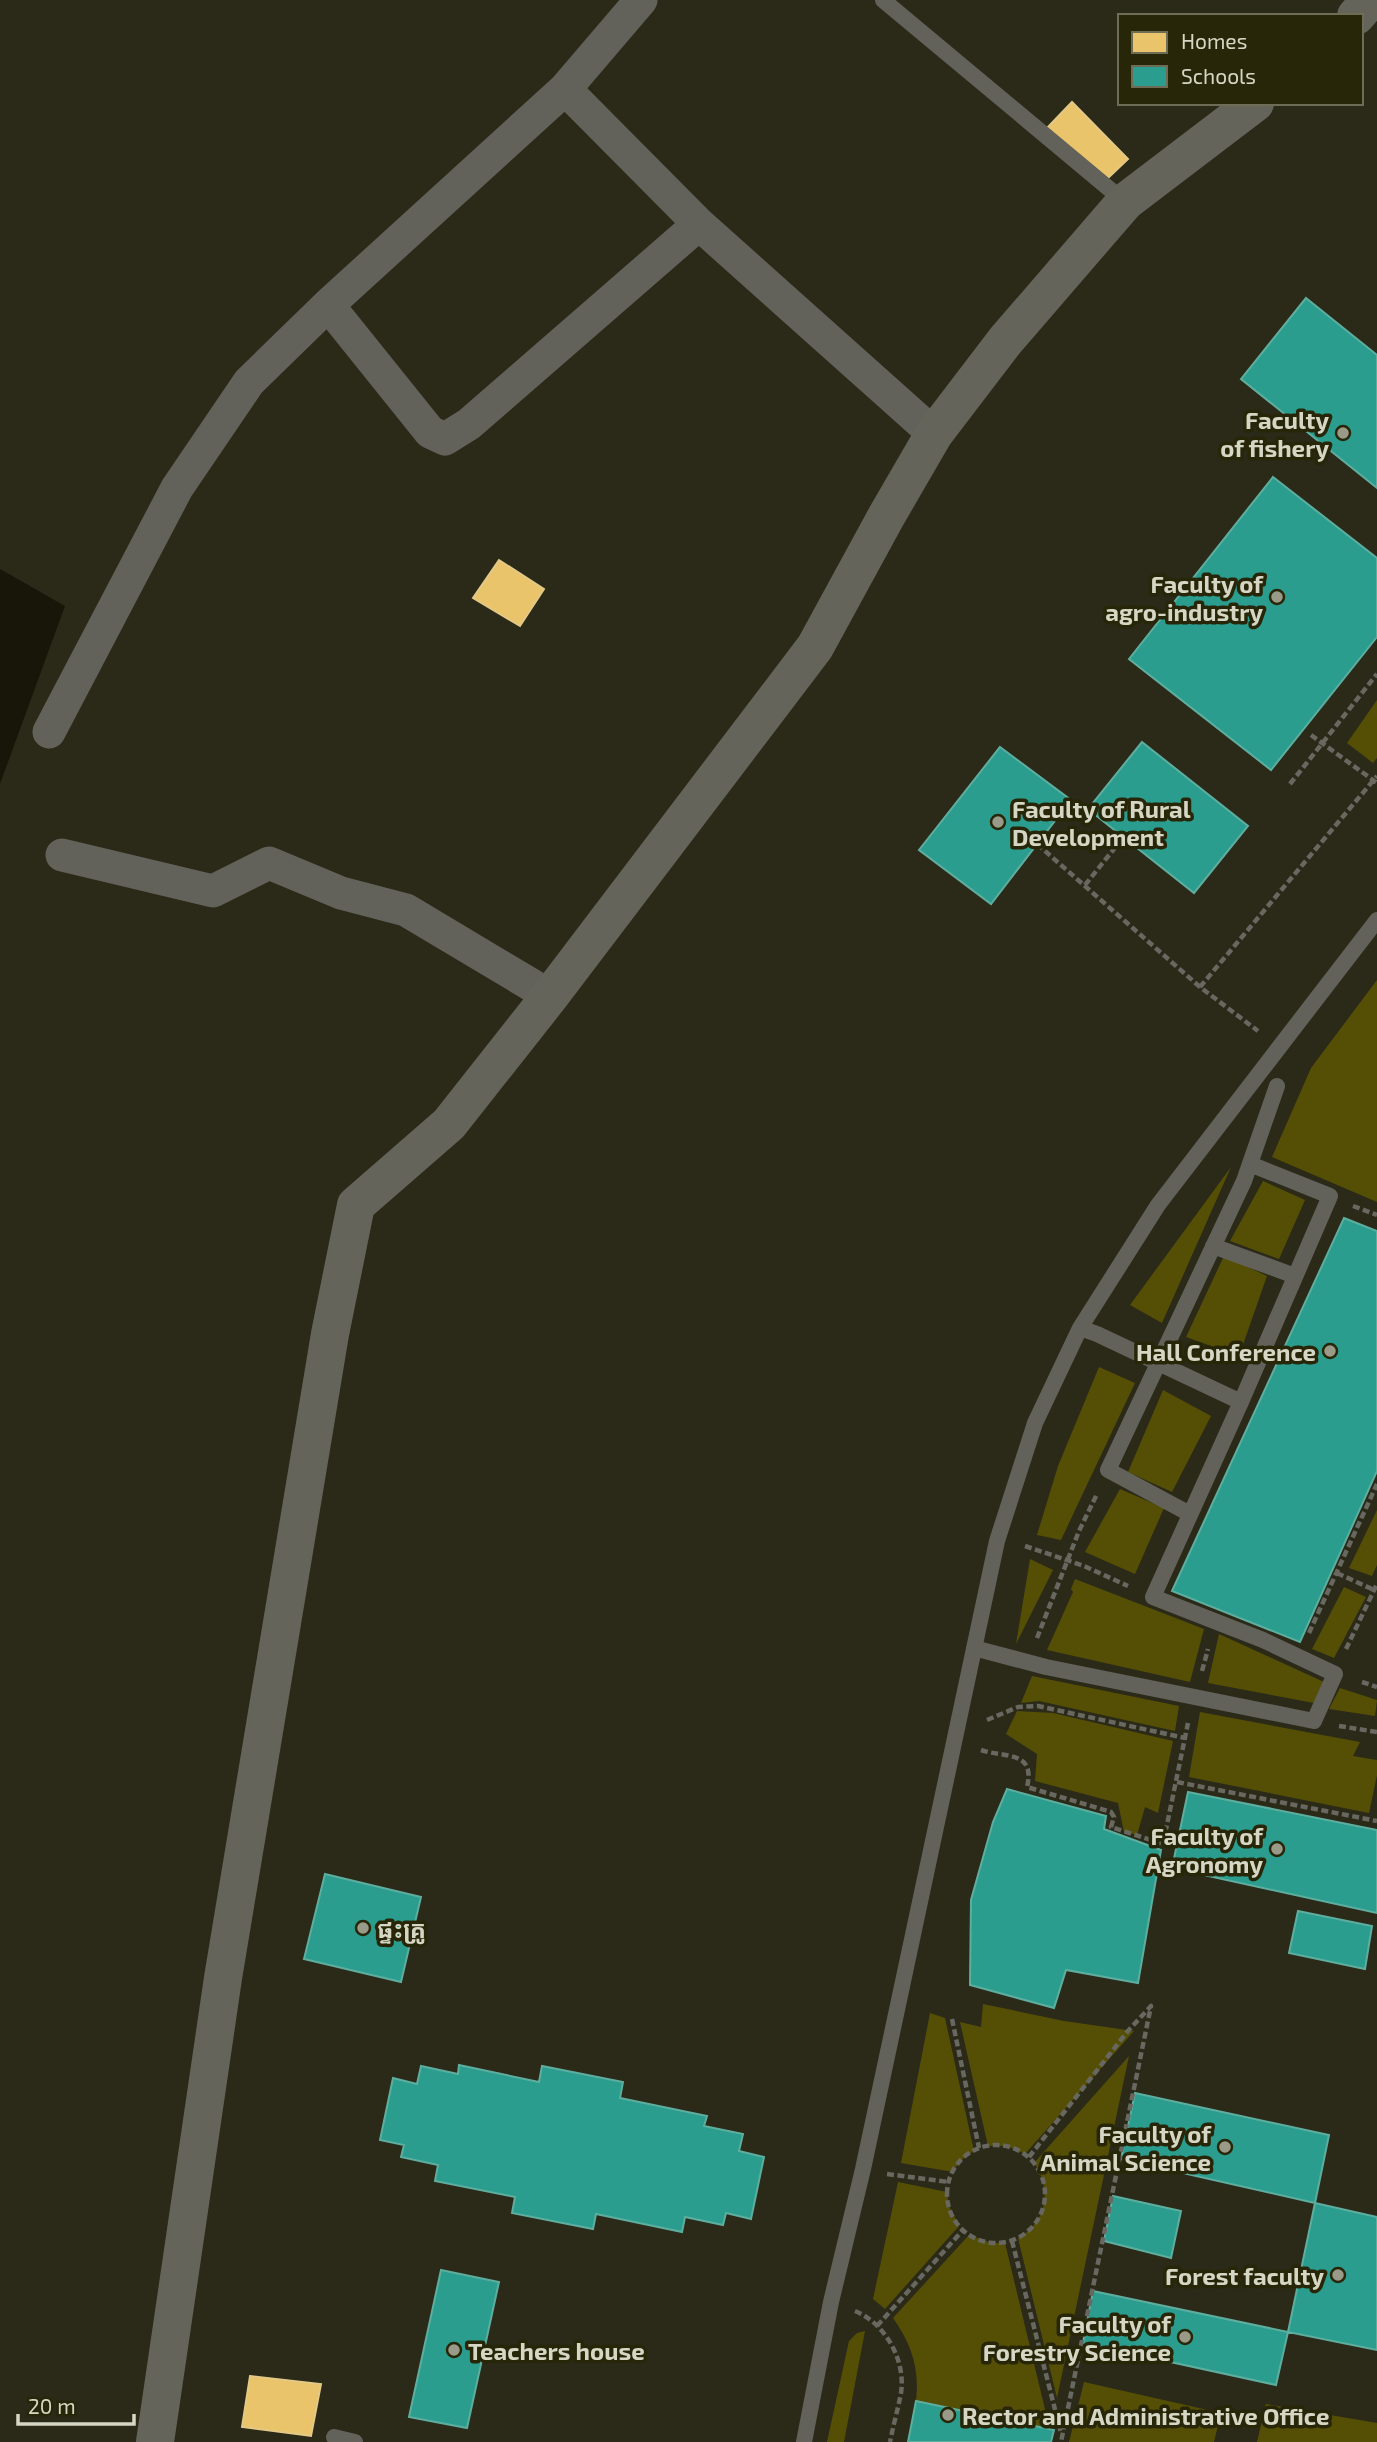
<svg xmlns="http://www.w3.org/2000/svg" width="1377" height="2442" viewBox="0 0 1377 2442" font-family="'Exo 2','Noto Sans Khmer',sans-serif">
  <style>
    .green { fill: #554f05 }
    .water { fill: #171609 }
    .homes { fill: #e9c46a; stroke: #e3c985; stroke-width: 2 }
    .schools { fill: #2a9d8f; stroke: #5eae9f; stroke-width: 2 }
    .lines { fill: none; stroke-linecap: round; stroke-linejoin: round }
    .path { stroke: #686760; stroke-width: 4.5; stroke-dasharray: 7 3.5; stroke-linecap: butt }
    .lane { stroke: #62625a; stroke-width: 16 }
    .street { stroke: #62625a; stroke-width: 33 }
    .secondary { stroke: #65645a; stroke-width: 38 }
    .poi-dot { fill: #9a9a89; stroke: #282608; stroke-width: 2.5 }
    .labels { text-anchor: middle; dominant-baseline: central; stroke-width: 7; stroke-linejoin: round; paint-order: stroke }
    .poi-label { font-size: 24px; font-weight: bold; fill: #d6d6c5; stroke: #282608; text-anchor: end }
  </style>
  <rect width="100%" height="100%" fill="#2b2a19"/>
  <path class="green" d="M1377,700V758L1373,763L1347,743Z
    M1377,980V1202L1272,1157L1311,1068Z
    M1231,1167L1162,1323L1130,1305Z
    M1263,1181L1305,1200L1279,1259L1230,1241Z
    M1224,1256L1267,1276L1239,1356L1186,1337Z
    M1099,1367L1135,1383L1061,1540L1037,1535L1058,1466Z
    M1163,1390L1211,1416L1172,1492L1128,1472Z
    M1120,1489L1164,1508L1135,1574L1085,1552Z
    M1377,1510V1565L1372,1576L1349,1568Z
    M1030,1559L1053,1570L1016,1644Z
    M1075,1579L1204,1629L1190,1682L1047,1650L1073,1592L1071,1589Z
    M1344,1587L1366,1597L1334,1658L1312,1649Z
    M1219,1634L1324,1682L1314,1703L1208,1683Z
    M1032,1676L1179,1706L1175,1731L1039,1701L1021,1703Z
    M1340,1688L1377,1700L1375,1716L1329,1709Z
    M1017,1711L1053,1713L1173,1741L1158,1813L1145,1807L1137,1835L1124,1832L1118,1803L1035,1781L1037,1754L1006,1734Z
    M1200,1712L1360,1742L1353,1756L1377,1760V1775L1369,1813L1189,1777Z
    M983,2004L1064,2021L1134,2031L1025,2154L1007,2146H988L960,2022L981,2027Z
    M930,2013L945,2018L974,2151L959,2162L953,2172L901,2163Z
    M1129,2056L1057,2398L1018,2238C1047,2222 1052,2189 1034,2163Z
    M898,2182L947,2192L949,2206L959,2226L885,2309L873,2299Z
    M969,2235L992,2243H1005L1050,2430L916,2401C920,2369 911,2343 893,2318Z
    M865,2331L844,2442H827L849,2341L857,2333Z
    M1084,2382L1221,2413L1214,2442H1069Z
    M1266,2404L1377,2423V2442H1257Z"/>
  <path class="water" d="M0,569L65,606L0,784Z"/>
  <path class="homes" d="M1072,102L1128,159L1105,181L1047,128Z
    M499,560L544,589L520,626L473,598Z
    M250,2376L321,2384L311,2436L242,2427Z"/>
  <path class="schools" d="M1306,298L1377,355V488L1241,379Z
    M1273,477L1377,558V637L1271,770L1129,659Z
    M1142,742L1248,826L1194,893L1088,809Z
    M1000,747L1071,800L991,904L919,850Z
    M1344,1218L1377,1231V1471L1300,1642L1172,1591Z
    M1007,1789L1106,1816L1104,1829L1161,1850L1138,1983L1066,1970L1054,2008L970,1985L971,1900L993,1822Z
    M1188,1792L1377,1830V1913L1172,1868Z
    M325,1874L421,1897L401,1982L304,1959Z
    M1298,1911L1372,1926L1365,1969L1289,1953Z
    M459,2065L539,2082L542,2066L623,2082L620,2098L707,2116L704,2126L743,2134L739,2151L764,2157L751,2219L726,2213L723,2225L685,2217L682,2232L596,2214L593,2229L512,2213L515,2197L435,2181L438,2165L401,2157L404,2145L380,2140L393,2078L417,2084L421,2066L458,2074Z
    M1135,2093L1329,2135L1315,2203L1121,2159Z
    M1113,2196L1181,2211L1171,2258L1104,2241Z
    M1315,2203L1377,2217V2350L1288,2332Z
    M441,2270L499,2282L467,2428L409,2417Z
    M1093,2291L1288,2332L1276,2385L1083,2343Z
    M916,2401L1054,2430L1051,2442H908Z"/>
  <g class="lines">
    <path class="path" d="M1311,735L1377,783
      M1290,784L1377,674
      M1037,844L1200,987L1258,1031
      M1085,885L1122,839
      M1200,987L1377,776
      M1353,1206L1377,1215
      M1025,1546L1084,1566L1128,1586
      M1337,1573L1374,1590
      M1309,1633L1377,1484
      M1037,1638L1079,1531L1097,1494
      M1346,1649L1377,1584
      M1202,1671L1208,1649
      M1362,1682L1377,1687
      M987,1720L1018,1707L1038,1706L1185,1738
      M1339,1726L1377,1732
      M981,1750C1004,1758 1036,1750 1027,1787L1111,1812L1114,1817L1111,1827L1163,1844L1188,1723
      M1177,1782L1377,1821
      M952,2019L979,2148
      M947 2194a49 49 0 1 1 98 0a49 49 0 1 1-98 0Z
      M1029,2157L1127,2032L1151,2006L1061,2442
      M887,2174L949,2182
      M1012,2241L1061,2433
      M855,2311C885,2323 906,2360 901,2393C898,2409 893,2426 890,2442
      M877,2326L963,2230"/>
    <path class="lane" d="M883,0L1125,202
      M1213,1246L1295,1276
      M1080,1328L1097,1334L1241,1402
      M1190,1514L1108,1470L1244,1181L1277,1086
      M974,1648L1046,1667L1314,1721L1335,1674L1263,1640L1153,1597L1241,1402L1330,1196L1250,1164
      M334,2437L355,2442
      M804,2442L831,2302L863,2169L997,1541L1035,1423L1080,1328L1158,1205L1377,920"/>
    <path class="street" d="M565,89L699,224L934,434
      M328,305L430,432L445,439L469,424L699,224
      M49,732L177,488L249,382L328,305L565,89L641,0
      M62,855L213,891L269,863L341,893L406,910L550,996"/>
    <path class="secondary" d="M1356,16L1370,0
      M155,2442L223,1978L330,1334L356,1205L449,1124L550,996L815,647L887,515L934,434L1005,341L1125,202L1255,103"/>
  </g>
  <g class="poi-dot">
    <circle cx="1343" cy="433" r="7"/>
    <circle cx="1277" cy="597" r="7"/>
    <circle cx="998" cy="822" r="7"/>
    <circle cx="1330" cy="1351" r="7"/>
    <circle cx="1277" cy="1849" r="7"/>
    <circle cx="363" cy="1928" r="7"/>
    <circle cx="1225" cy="2147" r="7"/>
    <circle cx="1338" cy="2275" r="7"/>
    <circle cx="1185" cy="2337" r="7"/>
    <circle cx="454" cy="2350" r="7"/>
    <circle cx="948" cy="2415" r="7"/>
  </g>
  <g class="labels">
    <g class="poi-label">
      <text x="1329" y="419">Faculty<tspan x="1329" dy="28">of fishery</tspan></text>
      <text x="1263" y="583">Faculty of<tspan x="1263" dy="28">agro-industry</tspan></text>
      <text x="1012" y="808" text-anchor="start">Faculty of Rural<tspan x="1012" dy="28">Development</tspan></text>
      <text x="1316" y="1351">Hall Conference</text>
      <text x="1263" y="1835">Faculty of<tspan x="1263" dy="28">Agronomy</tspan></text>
      <text x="377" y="1928" text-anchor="start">ផ្ទះគ្រូ</text>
      <text x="1211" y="2133">Faculty of<tspan x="1211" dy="28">Animal Science</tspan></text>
      <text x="1324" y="2275">Forest faculty</text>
      <text x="1171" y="2323">Faculty of<tspan x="1171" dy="28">Forestry Science</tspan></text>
      <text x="468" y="2350" text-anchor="start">Teachers house</text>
      <text x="962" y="2415" text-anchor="start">Rector and Administrative Office</text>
    </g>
  </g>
  <rect x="1118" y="14" width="245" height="91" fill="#282608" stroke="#6e6c54" stroke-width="2"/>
  <rect x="1132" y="32" width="35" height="21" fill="#e9c46a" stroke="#6e6c54" stroke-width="2"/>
  <text x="1181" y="49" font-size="21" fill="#d6d6c5">Homes</text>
  <rect x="1132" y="66" width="35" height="21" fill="#2a9d8f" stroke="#6e6c54" stroke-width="2"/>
  <text x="1181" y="84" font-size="21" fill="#d6d6c5">Schools</text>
  <path d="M18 2414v10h116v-10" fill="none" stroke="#d6d6c5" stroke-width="3.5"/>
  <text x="28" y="2414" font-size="21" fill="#d6d6c5" stroke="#282608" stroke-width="5" paint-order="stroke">20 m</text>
</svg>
